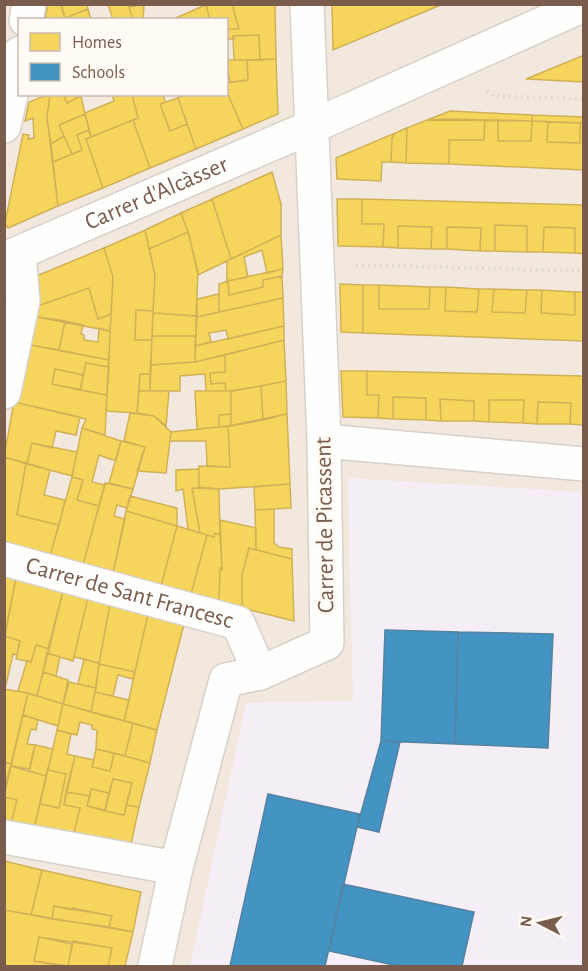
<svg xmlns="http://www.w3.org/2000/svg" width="588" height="971" viewBox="0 0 588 971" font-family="'Alegreya Sans',sans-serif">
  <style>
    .residential { fill: #f2e8de; fill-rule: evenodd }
    .education { fill: #f6eef6 }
    .homes { fill: #f6d55c; stroke: #d1b158; stroke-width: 1.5 }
    .schools { fill: #4393c3; stroke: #5482a0; stroke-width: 1.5 }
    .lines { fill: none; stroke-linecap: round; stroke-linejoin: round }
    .minor-casing { stroke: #d7d1cb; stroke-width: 36 }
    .path { stroke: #dcd5d0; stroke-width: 4; stroke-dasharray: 1.5 4.5; stroke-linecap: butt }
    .minor { stroke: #fefefd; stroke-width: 33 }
    .labels { text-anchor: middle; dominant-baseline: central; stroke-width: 6; stroke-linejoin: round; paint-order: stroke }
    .street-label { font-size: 24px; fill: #7a5c4d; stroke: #fffaf3 }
  </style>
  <rect width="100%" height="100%" fill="#f9f5f0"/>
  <path class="residential" d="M5,5H583V966H5ZM20,20H226V94H20Z"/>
  <path class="education" d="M348,478L583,492V966H190L246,703L353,701Z"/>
  <path class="homes" d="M48,4H61L65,20H45Z
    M61,4H89L87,5L88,9L65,18Z
    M108,4H133L129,7L133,20H113Z
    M144,4L143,20H133L129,7Z
    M232,4L239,29H226V20H210L206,5Z
    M232,4H275L276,59L260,60L259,35L233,36L234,39H226V29H239Z
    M332,4H443L333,50Z
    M206,5L210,20H171L201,7Z
    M88,9L91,20H65V18Z
    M259,35L260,60H234L233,36Z
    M584,55V82L526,79Z
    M276,59L278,114L243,129L226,90V83L248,80L247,60Z
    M226,60H247L248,80L230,82Z
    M226,90L243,129L196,149L178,98L185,94H226Z
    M50,94H63L67,103L81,96L85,114L59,125L64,136L51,144L47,118Z
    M50,94L47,118L58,206L8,228L5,223L23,134L29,135L28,139L34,138L33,118L25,121L29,102Z
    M63,94H81V96L67,103Z
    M112,94H132L138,118L91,137L85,113L114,101Z
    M132,94H163L165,102L160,104L170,131L187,124L196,149L150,168L133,120L138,118Z
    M178,98L187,124L170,131L160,104Z
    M450,111L532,115V121L427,120Z
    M85,114L89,130L77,135L82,150L72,154L59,125Z
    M532,115L584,117V123L532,121Z
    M449,119L485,120L484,140H449V164L406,163L407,128L427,120Z
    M133,120L150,168L103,188L86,139Z
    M485,120H498V141H531L532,121L548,122L547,142L580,143V123H584V170L449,164V140H484Z
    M498,120L532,121L531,141H498Z
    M548,122L580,123V143L547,142Z
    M407,128L406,163L391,162L392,138L395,133Z
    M89,130L91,137L86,139L103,188L58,206L53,162L82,150L77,135Z
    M395,133L392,138L391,162H382L381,181L337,179L336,158Z
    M64,136L72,154L53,162L51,144Z
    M272,172L281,204V235L231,259L212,199Z
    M212,199L231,259L198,275L189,235L181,213Z
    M337,199H362V224H384L383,247L338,246Z
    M362,199L584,205V254L575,253V228L544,227L543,252H527V226L495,225V251H480L481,228L447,227V249H431L432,227L398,226V248L383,247L384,224H362Z
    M181,213L188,232L149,249L145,230Z
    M495,225L527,226V252L495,251Z
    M398,226L432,227L431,249L398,248Z
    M447,227L481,228L480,251L447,249Z
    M544,227L575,228V253L543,252Z
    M145,230L155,275L153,311L136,310L135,340H152L150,374H140L137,413L106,411L113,277L104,248Z
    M188,232L198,272L196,316L153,313L155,275L149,249Z
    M281,235L283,269L267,273L262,250L244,257L248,277L227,281V261Z
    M104,248L113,277L111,314L98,319L89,288L32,308L34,277Z
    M283,269L282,276L263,280V287L229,295L228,281Z
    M282,276L283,298L219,312V284L228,281L229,295L263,287V280Z
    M340,284L363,285V333L341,332Z
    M363,285H379V309H429L430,287H446L445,311L477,312L479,289H494L492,312L525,313L527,290H542L541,313L575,315V292H584V341L363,333Z
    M379,285L430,287L429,309H379Z
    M446,287L479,289L477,312L445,311Z
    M89,288L98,319L111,314L110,331L31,316L32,308Z
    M494,289L527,290L525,313L492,312Z
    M542,290L575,292V315L541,313Z
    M219,294V312L197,317V299Z
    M283,298L284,326L228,339L226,330L209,333L211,342L195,346L197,317Z
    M136,310L153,311L152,340H135Z
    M153,313L196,316V336H152Z
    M31,316L65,321L59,350L25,344Z
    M65,321L83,325L81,334L84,335V340L98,342L99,328L110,331L109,360L59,350Z
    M284,326V340L195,362V346Z
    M152,336H196L195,362L151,365Z
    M284,340L286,381L234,391H226L225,383L211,384L210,373L225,372V355Z
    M25,344L109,360V367L86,363L83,375L55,369L52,384L107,395L105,435L82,428L86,419L14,402Z
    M225,355V372L210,373L211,384L225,383L226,391H206L205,374L180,376V391H150L151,365L195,362Z
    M86,363L109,367L107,395L80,390Z
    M55,369L83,375L80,390L52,384Z
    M341,371H367V395H379L378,418L343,417Z
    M367,371L584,376V425L570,424L571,403L538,402L537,424L523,423L524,400H489V422L474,421V401L440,399L441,421L426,420V398L393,397V419L378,418L379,395H367Z
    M140,374H150V391H139Z
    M286,381L287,414L263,420L261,386Z
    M261,386L263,420L231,426V391Z
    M139,391H169L166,426L154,416L137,413Z
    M195,391H231V414L219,415V427L197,429Z
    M393,397L426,398V420L393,419Z
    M440,399L474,401V421H441Z
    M489,400H524L523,423L489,422Z
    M14,402L80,417L76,435L56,431L52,448L32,443L27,464L4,457Z
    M538,402L571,403L570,424H537Z
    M130,413L154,416L171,432L166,473L137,471L145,447L124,441Z
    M231,414V426L219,427V415Z
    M287,414L290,484L219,489L199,487V466L230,467L228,426Z
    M228,426L230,467L207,466L206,441H170L171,432Z
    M82,428L121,441L116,461L99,455L92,482L105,485L99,506L77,500L83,480L72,477Z
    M121,441L145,447L133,489L109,483Z
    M32,443L77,452L72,476L27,464Z
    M4,457L26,463L17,515L59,525L50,556L4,543Z
    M26,463L50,470L44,495L65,500L59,525L17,515Z
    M199,469V488H192L200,533L188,529L183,489L176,491V470Z
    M72,477L83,480L77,500L99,506L83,565L50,556Z
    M105,483L133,489L127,508L117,505L114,516L125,519L113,573L83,565Z
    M290,484L291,508L255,510L254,487Z
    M192,488L219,489L220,535L215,533L214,537L200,533Z
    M130,496L177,508V526L126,511Z
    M274,509V543L279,547L292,549V559L256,550L255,510Z
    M126,511L177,526L161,586L113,573Z
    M220,520L256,528V550L249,548L242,575V608L219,602L220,568L222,569Z
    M177,526L207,535L191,594L161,586Z
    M215,533L220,535L222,569L220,568L219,602L191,594L207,535L214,537Z
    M249,548L292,559L294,621L242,608V575Z
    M4,575L16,578L4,637Z
    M16,578L63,591L49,649L36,645L31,662L16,659L20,641L5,636Z
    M63,591L88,597L73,661L47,653Z
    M88,597L110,604L99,663L74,657Z
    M110,604L148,614L135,672L99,664Z
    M148,614L184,624L157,730L124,721Z
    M5,636L20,641L17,655L13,654L5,689Z
    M36,645L49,649L37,696L18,691L27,661L31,662Z
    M47,653L60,657L56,676L43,672Z
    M84,659L99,663L96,688L78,684Z
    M99,664L135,672L133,679L118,675L113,696L95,692Z
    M43,672L68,680L63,704L37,696Z
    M69,682L96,688L91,712L63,704Z
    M4,689L28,693L11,764L4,762Z
    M95,692L129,700L124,721L91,712Z
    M28,693L63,704L58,726L23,715Z
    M63,704L133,723L125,756L96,749L97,730L92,729V725L80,722L77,735L57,730Z
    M23,715L38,720L36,730L31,729L27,744L35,745L30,769L11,766Z
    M133,723L157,730L150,763L125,756Z
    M57,730L71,734L67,754L75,756L64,805L80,808L73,837L34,829L40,804L59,808L66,774L48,770Z
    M35,745L53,749L46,776L29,771Z
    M96,749L114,753L110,771L92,767Z
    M114,753L150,763L139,807L126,805L132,783L113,779L109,793L91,789L90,796L66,792L75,756L94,760L92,767L110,771Z
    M4,762L11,764L4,791Z
    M11,766L46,776L34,829L11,824L17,800L4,797Z
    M48,770L66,774L59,808L40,804Z
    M113,779L132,783L124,815L105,811Z
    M91,789L109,793L105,810L87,806Z
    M66,792L90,796L87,806L105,811L124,815L126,805L139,807L130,849L73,837L80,808L64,805Z
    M4,797L17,800L11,824L4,823Z
    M4,861L42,870L31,915L4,910Z
    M42,870L141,892L133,932L109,927L112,916L73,908L72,910L54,906L52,919L31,915Z
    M54,906L112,916L109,927L52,919Z
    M4,910L133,932L125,966H108L112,948L39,937L34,961L61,966H4Z
    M39,937L72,944L68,966L34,961Z
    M73,941L112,948L108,966H68Z"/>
  <path class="schools" d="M385,630L458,632L455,744L381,741Z
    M458,632L553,634L548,748L455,744Z
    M381,741L400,742L379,832L357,827Z
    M268,794L360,814L325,966H230Z
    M343,884L474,912L462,966H398L329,951Z"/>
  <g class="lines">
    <g class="minor-casing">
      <g id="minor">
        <path d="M26,20L29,4"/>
        <path d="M4,126L20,53"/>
        <path id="s1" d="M4,259L311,127L584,5"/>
        <path d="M4,392L23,301L19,253"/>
        <path d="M324,441L584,464"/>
        <path id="s2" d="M4,559L238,623L260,673"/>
        <path d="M4,837L176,868"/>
        <path d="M155,966L176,868L226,680L260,673L327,643L324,441L307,4"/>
      </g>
    </g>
    <path class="path" d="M487,91L493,96L584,99
      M356,265L584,271"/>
    <use href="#minor" class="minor"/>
  </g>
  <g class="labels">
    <g class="street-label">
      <text stroke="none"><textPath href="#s1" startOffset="166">Carrer d'Alcàsser</textPath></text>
      <text transform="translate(325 525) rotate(-91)">Carrer de Picassent</text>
      <text stroke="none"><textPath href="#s2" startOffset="130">Carrer de Sant Francesc</textPath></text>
    </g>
  </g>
  <rect width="588" height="971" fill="none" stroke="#7a5c4d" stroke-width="12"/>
  <rect x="18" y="18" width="210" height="78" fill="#fffaf3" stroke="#cabbb1" stroke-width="1.5"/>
  <rect x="30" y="33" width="30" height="18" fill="#f6d55c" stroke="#cabbb1" stroke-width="1.5"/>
  <text x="72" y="48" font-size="18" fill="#7a5c4d">Homes</text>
  <rect x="30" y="63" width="30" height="18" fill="#4393c3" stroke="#cabbb1" stroke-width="1.5"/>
  <text x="72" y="78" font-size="18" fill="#7a5c4d">Schools</text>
  <g transform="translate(540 923) rotate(277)" stroke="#fffaf3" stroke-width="4.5" paint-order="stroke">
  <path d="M0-4.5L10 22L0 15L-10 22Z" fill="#7a5c4d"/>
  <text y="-9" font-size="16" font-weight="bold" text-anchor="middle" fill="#7a5c4d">N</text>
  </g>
</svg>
